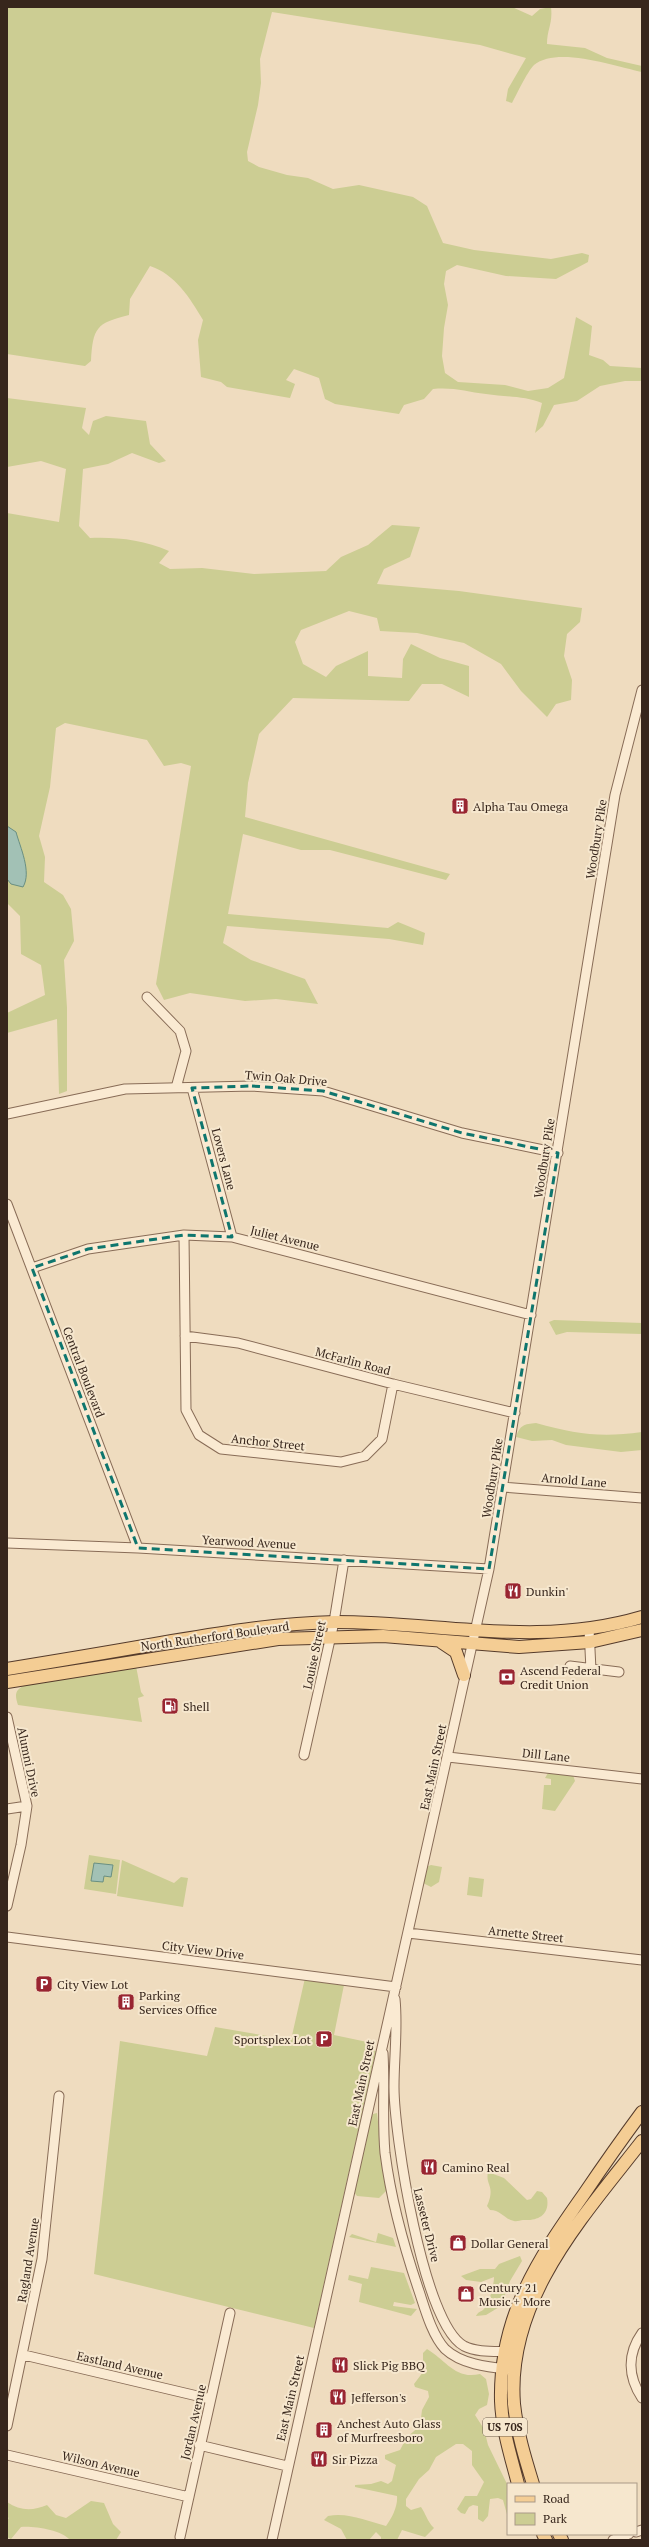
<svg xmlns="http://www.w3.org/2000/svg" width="649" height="2547" viewBox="0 0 649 2547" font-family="'PT Serif',serif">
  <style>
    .green { fill: #cccd93 }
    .water { fill: #a2c1b5; stroke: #698f82 }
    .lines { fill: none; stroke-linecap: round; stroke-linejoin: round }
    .minor-casing { stroke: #886c57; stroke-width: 11 }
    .major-casing { stroke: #553b2b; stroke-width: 14 }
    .minor { stroke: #faead2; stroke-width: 9 }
    .major { stroke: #f4cd94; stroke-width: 12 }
    .marked { fill: none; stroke: #0f766e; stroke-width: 3; stroke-dasharray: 8 5; stroke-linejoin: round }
    .labels { text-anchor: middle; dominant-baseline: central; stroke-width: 4; stroke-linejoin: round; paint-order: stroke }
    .shield { fill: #f6e7ce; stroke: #706051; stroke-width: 1 }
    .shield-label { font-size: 11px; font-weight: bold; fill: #37261c }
    .poi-label { font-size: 12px; fill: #37261c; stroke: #f6e7ce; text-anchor: start }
    .street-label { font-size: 12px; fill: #37261c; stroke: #f6e7ce }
  </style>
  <rect width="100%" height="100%" fill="#efdcbf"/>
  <path class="green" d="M7,7H512L532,16L540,9L551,7C553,24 547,29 547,44L585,48L607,58L642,66V72C614,66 557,46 534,65C527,72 517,94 512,103L506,101L508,89L526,58L480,45L272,12L260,59L261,83L258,105L247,152L248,161L259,167L287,175L308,178L333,189L359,185L413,197L427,206L443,243L474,250L551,259L582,253L589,255L588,262L556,279L506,276L457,265L446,271L444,284L448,305L444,328L442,356L445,373L458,382L505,385L528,391L548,388L564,378L576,317L592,326L589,355L603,360L610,366L642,368V381H625L600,386L577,401L554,405L543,426L535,433L542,403C525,396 505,397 486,394C467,392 454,387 433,389L424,399L404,405L399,414L335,404L325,399L319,378L294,369L286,380L295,384L290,398L227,387L221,382L201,377L198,340L203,320C190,298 175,274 150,266L130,299L129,315C96,323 93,328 91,361L85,366L7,354Z
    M7,398L86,408L82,428L89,435L93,421L106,416L146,421L150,444L166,461L159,463L132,453L108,464L83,469L79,526L90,538C118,537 143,540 169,551L159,563L170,569L202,568L254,574L326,571L341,557L368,545L392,525L420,527L410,557L384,569L377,584L459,591L582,608L580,622L567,634L564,656L572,680L571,700L556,704L547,717L521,691L501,664L464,643L417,633L380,631L377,618L349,611L301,630L295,642L303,664L326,677L336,666L368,651V676L402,678L403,659L411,644L440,658L469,666V697L442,684H422L409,701L293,698L259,734L248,783L245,817L450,874L446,880L330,850H301L243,834L228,914L388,928L398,922L425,933L423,945L389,939L227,926L223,943L251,960L305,979L318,1004L276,999L245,1001L190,993L164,1000L156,984L191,766L181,763L164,766L147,740L65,723L56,728L50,787L39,836L45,857L44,882L63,895L71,909L74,941L64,960L67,1008V1091L59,1094L57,1019L7,1033V1013L45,995L41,965L21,954L20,916L7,903V513L59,522L66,469L41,461L7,467Z
    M554,1320L642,1323V1334L567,1332L556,1335L549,1322Z
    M536,1423C576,1434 600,1438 642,1432V1450L621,1452L566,1445L552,1440L532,1441L516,1437C520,1425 524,1424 536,1423Z
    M136,1666L141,1692L144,1696L138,1698L142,1722L18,1705C15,1696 14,1690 25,1685Z
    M548,1773L573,1775L575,1781L555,1811L542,1809L544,1785H551V1779L545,1778Z
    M89,1855L120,1860L116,1894L84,1889Z
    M122,1860L174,1883L181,1877L188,1878L183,1907L117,1896Z
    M431,1865L442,1867L439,1882L431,1887L423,1883L426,1867Z
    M469,1877L484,1879L482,1897L467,1895Z
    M305,1978L344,1985L334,2035L372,2043L371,2050L376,2051L314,2328L94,2274L120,2041L207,2056L215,2027L291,2040Z
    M377,2113L386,2191L379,2198L357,2196L354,2192L369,2122L373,2114Z
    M488,2172L504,2178L527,2200L531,2199L537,2191L542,2192L547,2198C550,2215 538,2221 523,2220C520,2220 517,2222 514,2221C504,2219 501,2210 490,2210L487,2206C496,2185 485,2186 488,2172Z
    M378,2233L393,2238L396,2247L349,2237L352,2234L376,2242Z
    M520,2256L522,2261L510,2281L501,2306L486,2315L476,2316C478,2312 480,2312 483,2310C489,2305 494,2285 494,2277L481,2282L466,2280L461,2276L480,2269H495L499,2264Z
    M371,2267L404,2273L415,2303L411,2305L394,2302L393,2306L417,2309L411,2316L359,2302L362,2284L348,2280L349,2275L368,2279Z
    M427,2349C446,2360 455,2380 480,2374L486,2379L489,2394L487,2405L479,2409L475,2415L484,2429L488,2445L507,2484L508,2518L503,2500L498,2498L490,2499L488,2516L483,2522L478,2519V2506L473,2505L469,2507L465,2514L461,2513L457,2509L465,2496H477L484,2482L472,2465V2451L463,2444H456L436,2457L429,2470L419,2479L406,2499V2506L411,2510L421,2507C426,2514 427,2521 434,2528L425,2537L402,2530L397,2540H381V2537L376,2532L369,2540H347L341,2529L324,2520L328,2516C348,2512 367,2521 386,2526C392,2518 398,2506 397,2496L355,2487V2485L371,2484L381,2481L388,2484L392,2481L396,2465L385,2459V2455L400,2450L407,2437L420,2426L422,2410L429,2397L428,2391L415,2387L414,2384L423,2372V2353Z
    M91,2501L104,2503L113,2524L121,2532L116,2540H70C61,2530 35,2526 21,2527L11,2539L7,2537V2520L9,2518L7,2517V2502C20,2511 33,2511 47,2505L56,2515L66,2518Z"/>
  <path class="water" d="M7,826L16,832C20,847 32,872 23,887L11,884L7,879Z
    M94,1863L113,1865L111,1877L104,1876L103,1882L91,1881Z"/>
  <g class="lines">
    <g class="minor-casing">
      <path id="minor" d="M147,997L180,1031L186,1051L176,1088
        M192,1088L232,1237
        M7,1114L125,1089L252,1086L323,1091L462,1133L558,1153
        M7,1204L138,1548
        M184,1235L186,1410L199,1435L221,1449L341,1462L365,1456L382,1439L393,1384
        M32,1268L88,1249L184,1235L232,1237L531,1315
        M185,1336L238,1343L393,1384L515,1413
        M503,1487L642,1498
        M7,1543L138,1548L489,1569
        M589,1629L591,1670
        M570,1666L619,1672
        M7,1717L27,1806L21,1845L7,1906
        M304,1755L334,1622L344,1560
        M448,1757L642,1779
        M7,1809L27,1806
        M408,1933L642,1960
        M7,1937L396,1987
        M395,1999C398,2028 394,2057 394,2087C394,2133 423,2324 464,2346C478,2353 497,2351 512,2352
        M383,2053C385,2086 382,2120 385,2153C391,2200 404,2247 419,2291C425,2309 432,2335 445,2349C461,2364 487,2367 508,2369
        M642,2333C627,2354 628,2377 642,2398
        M24,2355L210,2399
        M7,2426L42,2259L59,2096
        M199,2445L287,2466
        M7,2455L189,2497
        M636,2532L642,2530
        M180,2537L230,2313
        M272,2540L489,1569L615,795L642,690
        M613,2540L629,2534"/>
    </g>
    <g class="major-casing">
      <path id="major" d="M441,1642L456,1652L464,1675
        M7,1669C62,1660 117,1651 172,1641C226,1632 280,1623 335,1622C441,1622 537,1648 642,1617
        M7,1682L278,1639L383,1636L519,1647L590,1642L642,1630
        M518,2484C511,2457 502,2429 501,2401C499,2317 538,2259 584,2194C603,2166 622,2139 642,2112
        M533,2484C525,2458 517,2432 514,2404C506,2300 582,2218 642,2141
        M543,2534L546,2540
        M559,2534L562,2540"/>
    </g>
    <use href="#minor" class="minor"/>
    <use href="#major" class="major"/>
  </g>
  <path class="marked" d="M252,1086L323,1091L462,1133L558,1153L489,1569L138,1548L32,1268L88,1249L184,1235L232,1237L192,1088Z"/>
  <defs>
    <g id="building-square" transform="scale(0.9)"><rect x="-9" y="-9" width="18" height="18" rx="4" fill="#992531" stroke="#f6e7ce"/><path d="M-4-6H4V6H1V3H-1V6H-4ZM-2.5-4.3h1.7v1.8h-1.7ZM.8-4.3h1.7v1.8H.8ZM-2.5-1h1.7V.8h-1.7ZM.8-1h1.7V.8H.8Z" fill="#fff"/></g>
    <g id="restaurant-square" transform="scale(0.9)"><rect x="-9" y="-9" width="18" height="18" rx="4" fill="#992531" stroke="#f6e7ce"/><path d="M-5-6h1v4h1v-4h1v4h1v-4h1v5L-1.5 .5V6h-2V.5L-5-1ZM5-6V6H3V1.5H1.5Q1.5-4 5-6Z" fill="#fff"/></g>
    <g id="bank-square" transform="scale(0.9)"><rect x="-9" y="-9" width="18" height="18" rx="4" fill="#992531" stroke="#f6e7ce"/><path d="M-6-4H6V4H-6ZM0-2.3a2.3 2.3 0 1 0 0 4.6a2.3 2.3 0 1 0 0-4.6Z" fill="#fff"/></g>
    <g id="fuel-square" transform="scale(0.9)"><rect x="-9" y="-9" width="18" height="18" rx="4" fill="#992531" stroke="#f6e7ce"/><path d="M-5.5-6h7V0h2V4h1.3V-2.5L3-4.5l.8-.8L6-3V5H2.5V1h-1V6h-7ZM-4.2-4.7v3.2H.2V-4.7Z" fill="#fff"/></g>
    <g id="parking-square" transform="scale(0.9)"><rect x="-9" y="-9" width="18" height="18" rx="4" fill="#992531" stroke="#f6e7ce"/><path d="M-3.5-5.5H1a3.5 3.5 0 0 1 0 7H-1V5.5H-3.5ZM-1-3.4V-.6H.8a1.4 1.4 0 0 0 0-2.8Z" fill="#fff"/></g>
    <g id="shop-square" transform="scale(0.9)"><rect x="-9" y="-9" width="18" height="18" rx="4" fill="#992531" stroke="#f6e7ce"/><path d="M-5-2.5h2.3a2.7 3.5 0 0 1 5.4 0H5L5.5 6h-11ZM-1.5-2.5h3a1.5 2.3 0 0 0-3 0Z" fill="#fff"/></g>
  </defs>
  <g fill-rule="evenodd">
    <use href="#building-square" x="460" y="806"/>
    <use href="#restaurant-square" x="513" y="1591"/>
    <use href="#bank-square" x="507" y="1677"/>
    <use href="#fuel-square" x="170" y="1706"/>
    <use href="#parking-square" x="44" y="1984"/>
    <use href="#building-square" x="126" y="2002"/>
    <use href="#parking-square" x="324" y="2039"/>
    <use href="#restaurant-square" x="429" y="2167"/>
    <use href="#shop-square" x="458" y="2243"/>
    <use href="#shop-square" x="466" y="2294"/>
    <use href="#restaurant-square" x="340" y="2365"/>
    <use href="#restaurant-square" x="338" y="2397"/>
    <use href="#building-square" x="324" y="2430"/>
    <use href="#restaurant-square" x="319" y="2459"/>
  </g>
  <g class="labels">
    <rect class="shield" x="483" y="2418" width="44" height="18" rx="3"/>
    <g class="shield-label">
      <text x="505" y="2427">US 70S</text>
    </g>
    <g class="poi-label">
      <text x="473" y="806">Alpha Tau Omega</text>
      <text x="526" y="1591">Dunkin'</text>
      <text x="520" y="1670">Ascend Federal<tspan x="520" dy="14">Credit Union</tspan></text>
      <text x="183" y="1706">Shell</text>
      <text x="57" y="1984">City View Lot</text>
      <text x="139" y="1995">Parking<tspan x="139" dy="14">Services Office</tspan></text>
      <text x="311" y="2039" text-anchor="end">Sportsplex Lot</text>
      <text x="442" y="2167">Camino Real</text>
      <text x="471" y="2243">Dollar General</text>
      <text x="479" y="2287">Century 21<tspan x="479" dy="14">Music + More</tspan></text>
      <text x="353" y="2365">Slick Pig BBQ</text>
      <text x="351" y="2397">Jefferson's</text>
      <text x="337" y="2423">Anchest Auto Glass<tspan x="337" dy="14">of Murfreesboro</tspan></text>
      <text x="332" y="2459">Sir Pizza</text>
    </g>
    <g class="street-label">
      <text transform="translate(596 839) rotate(-81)">Woodbury Pike</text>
      <text transform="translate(286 1078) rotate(5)">Twin Oak Drive</text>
      <text transform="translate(544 1158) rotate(-81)">Woodbury Pike</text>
      <text transform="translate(224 1159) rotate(75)">Lovers Lane</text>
      <text transform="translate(285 1238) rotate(14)">Juliet Avenue</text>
      <text transform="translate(353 1361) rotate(15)">McFarlin Road</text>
      <text transform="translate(84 1372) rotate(69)">Central Boulevard</text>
      <text transform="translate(268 1442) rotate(6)">Anchor Street</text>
      <text transform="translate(492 1478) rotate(-81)">Woodbury Pike</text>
      <text transform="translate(574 1480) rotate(5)">Arnold Lane</text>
      <text transform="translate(249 1542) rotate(3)">Yearwood Avenue</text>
      <text transform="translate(215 1636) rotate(-8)">North Rutherford Boulevard</text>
      <text transform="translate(314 1655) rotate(-78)">Louise Street</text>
      <text transform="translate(546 1755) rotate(6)">Dill Lane</text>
      <text transform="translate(29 1762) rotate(78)">Alumni Drive</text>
      <text transform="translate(433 1767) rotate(-78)">East Main Street</text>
      <text transform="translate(526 1934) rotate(6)">Arnette Street</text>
      <text transform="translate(203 1950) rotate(7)">City View Drive</text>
      <text transform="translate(361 2083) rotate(-78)">East Main Street</text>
      <text transform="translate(427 2225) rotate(76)">Lasseter Drive</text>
      <text transform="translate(28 2260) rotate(-81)">Ragland Avenue</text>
      <text transform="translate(120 2365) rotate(13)">Eastland Avenue</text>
      <text transform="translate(290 2398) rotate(-77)">East Main Street</text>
      <text transform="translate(193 2422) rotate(-77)">Jordan Avenue</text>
      <text transform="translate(101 2464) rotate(13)">Wilson Avenue</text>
    </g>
  </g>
  <rect width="649" height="2547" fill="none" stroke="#37261c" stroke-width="16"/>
  <rect x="507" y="2483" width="130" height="52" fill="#f6e7ce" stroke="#aa9a87"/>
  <rect x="515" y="2496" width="20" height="6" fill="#f4cd94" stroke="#aa9a87"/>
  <text x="543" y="2503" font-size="12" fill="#37261c">Road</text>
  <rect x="515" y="2513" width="20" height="12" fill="#cccd93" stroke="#aa9a87"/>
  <text x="543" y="2523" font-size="12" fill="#37261c">Park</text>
</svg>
